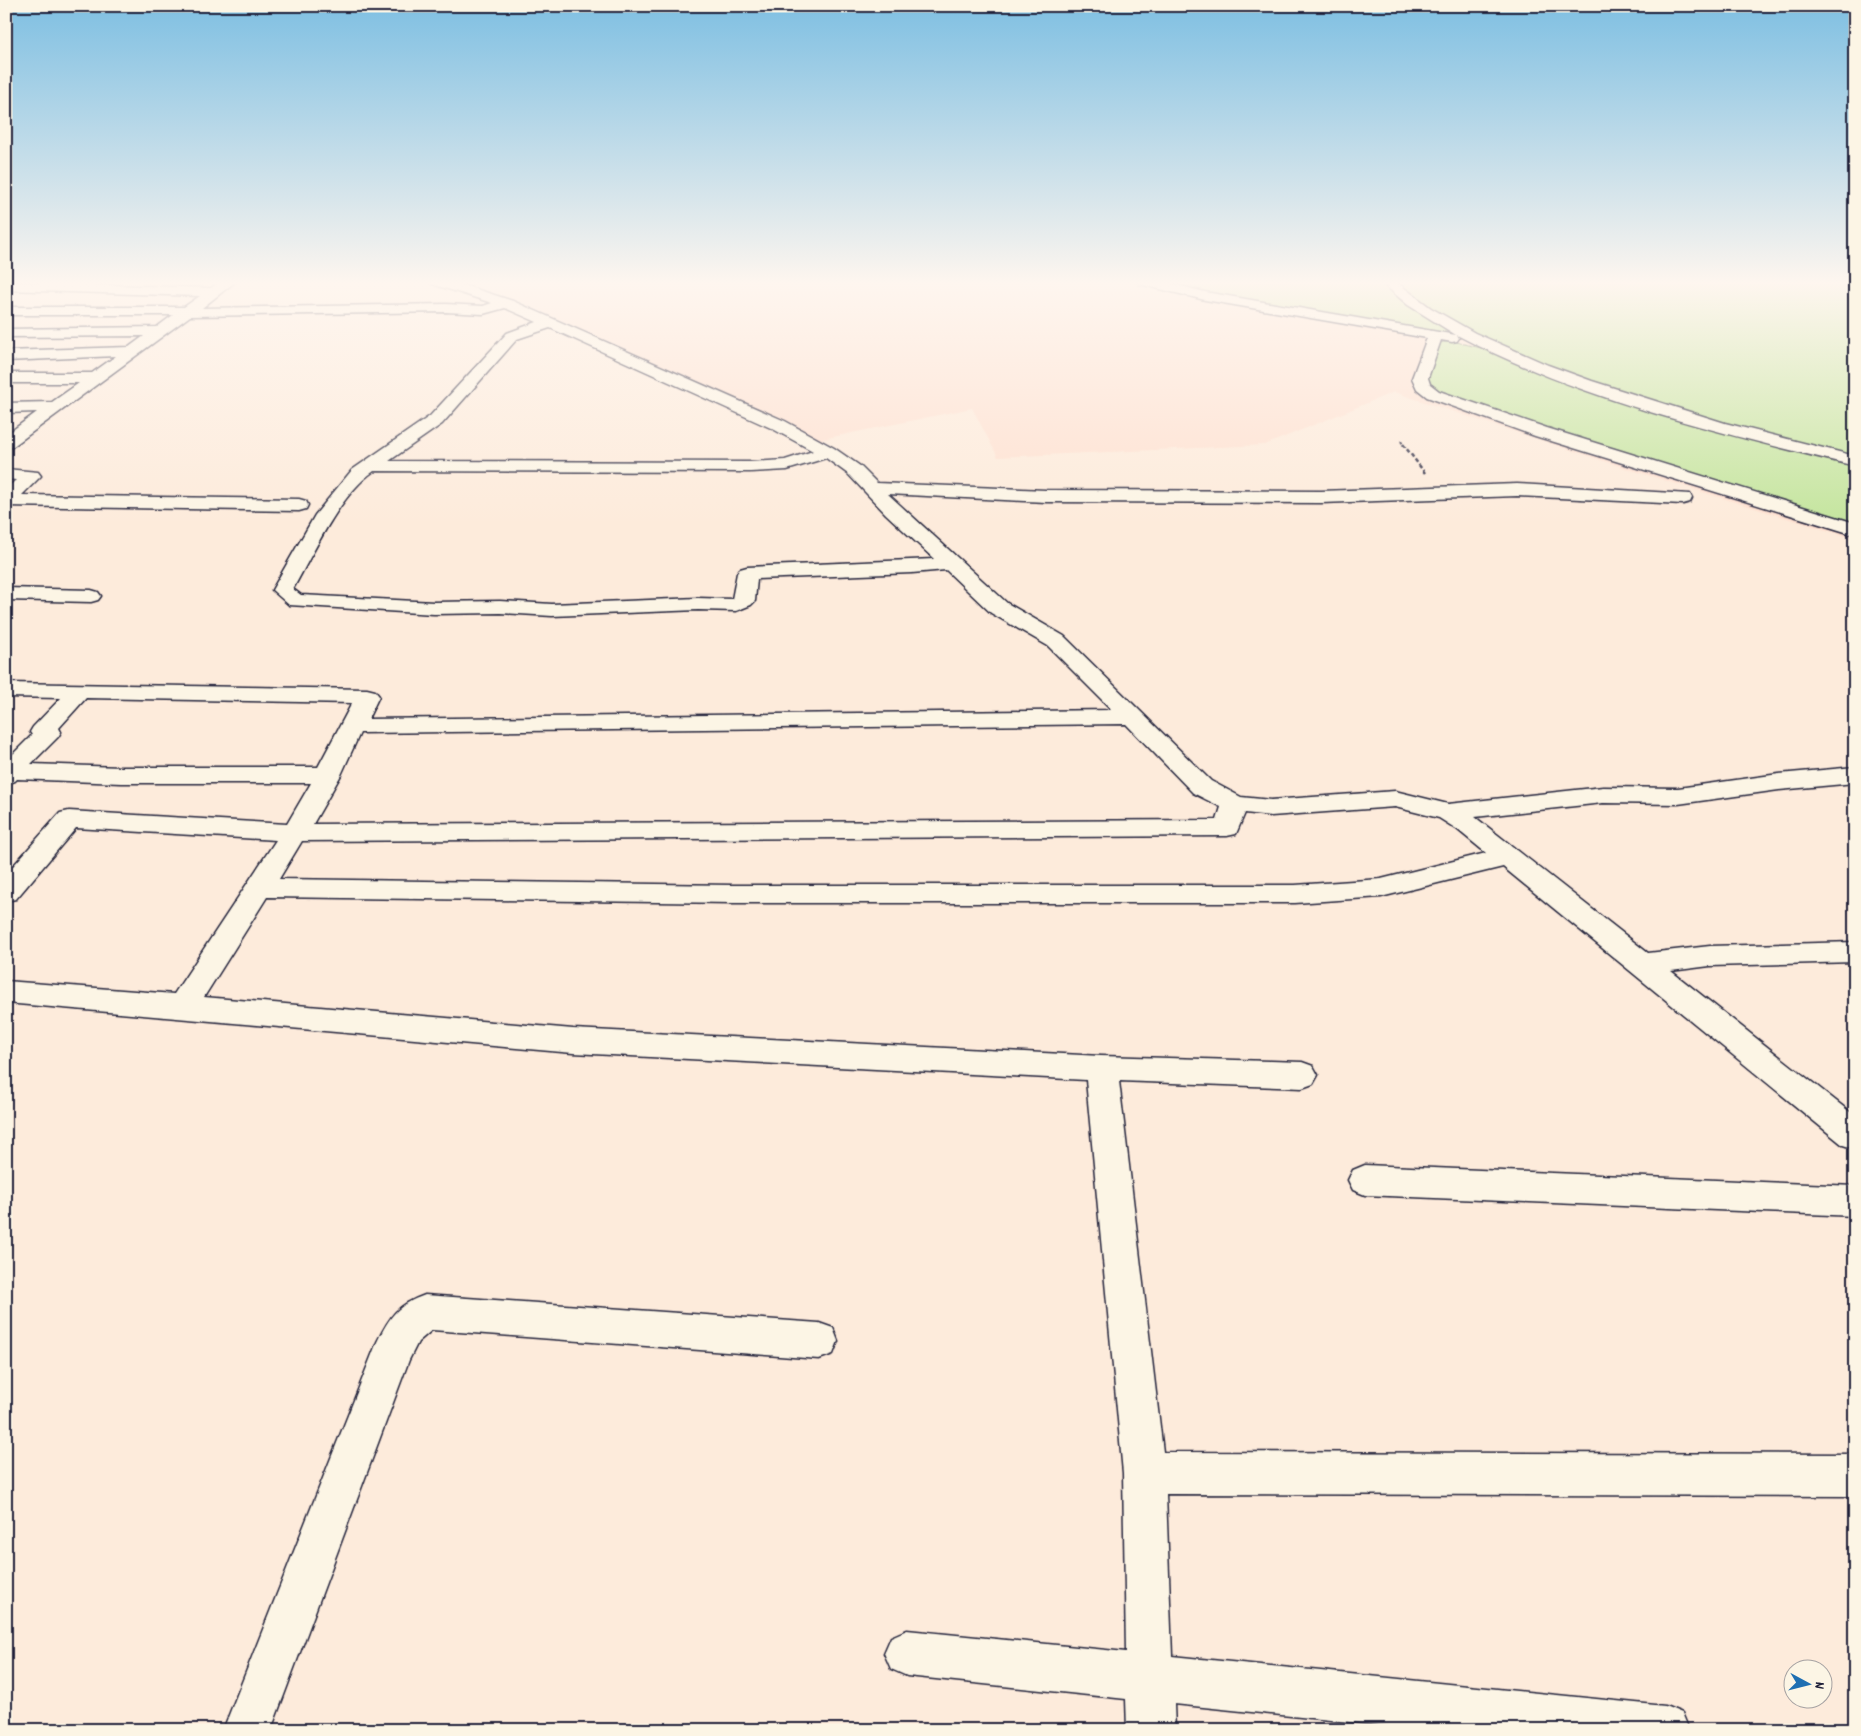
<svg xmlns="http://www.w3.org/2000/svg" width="1861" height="1736" viewBox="0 0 1861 1736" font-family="Dekko,sans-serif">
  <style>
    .built { fill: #fee0d0 }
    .green { fill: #c4e59e; stroke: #73846c }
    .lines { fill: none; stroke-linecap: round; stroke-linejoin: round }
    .minor-casing { stroke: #22223b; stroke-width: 3 }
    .path-far1 { stroke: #22223b; stroke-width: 2; stroke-dasharray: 2.5 2; stroke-linecap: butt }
    .path { stroke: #22223b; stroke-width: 2.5; stroke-dasharray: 4 2.5; stroke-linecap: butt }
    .minor { fill: #fcf5e5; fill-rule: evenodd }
  </style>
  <rect width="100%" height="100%" fill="#fdebdb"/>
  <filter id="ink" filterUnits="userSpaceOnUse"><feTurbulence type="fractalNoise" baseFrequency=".02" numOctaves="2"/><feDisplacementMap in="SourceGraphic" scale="10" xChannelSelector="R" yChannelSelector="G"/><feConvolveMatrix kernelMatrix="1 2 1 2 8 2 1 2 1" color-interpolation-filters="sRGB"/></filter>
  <g filter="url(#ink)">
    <path class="built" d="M459,281H1855V539L1625,468L1394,392L1265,445L998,457L972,408L818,440L514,299Z"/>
    <path class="green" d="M1152,281H1382L1467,338L1252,303Z
      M1394,281H1855V458L1756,434L1586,381L1490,342L1437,313Z
      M1452,341L1489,350L1855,464V525L1657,465L1444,395L1429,386L1425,377L1439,343Z"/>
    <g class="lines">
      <g class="minor-casing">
        <path id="minor" d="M220,281H236L202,308L446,304L483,306L492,303L432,284L430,281H451L513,301L785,421L834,448L860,466L877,483L1046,490L1321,491L1517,484L1690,494L1692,498L1690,502L1683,504L1517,496L1321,503L1046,502L888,494L1007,603L1064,636L1211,781L1241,797L1271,800L1395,791L1448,804L1603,787L1678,788L1779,774L1855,767V783L1779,790L1678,804L1603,803L1475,817L1648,953L1710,946L1855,942V962L1710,966L1671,971L1855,1116V1149L1843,1145L1503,867L1381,897L1295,903H733L267,897L204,997L573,1029L1101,1056L1302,1062L1313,1066L1318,1075L1313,1084L1302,1088L1119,1081L1163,1452L1855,1454V1496L1166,1494L1172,1656L1665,1706L1682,1713L1689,1730H1428L1174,1704L1175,1730H1127L1126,1699L907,1676L891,1669L884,1653L891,1637L907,1630L1126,1652L1123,1473L1086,1080L573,1053L6,1003V981L174,994L276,840L76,828L16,899L6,901V874L60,813L69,811L287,824L311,783H121L17,779L15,781L6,784V761L32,735L30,732L33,727L61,698L6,697V683L367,689L375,691L379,696L368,719L1112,710L1048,646L991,613L946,570L912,573L757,579L755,601L751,605L736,611L698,610L552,616L500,613L434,614L289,605L272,590L315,515L352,470L430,416L507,333L537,322L505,308L483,314L446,312L190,316L12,447L6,448V435L37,412L6,413V403L52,402L79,383H6V373H92L116,356L6,361V351L129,347L144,336L6,337V329L157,327L173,315H6V307H184L200,296L6,290V282L211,288ZM550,328L773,429L813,451L785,460L750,462L389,461L442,424L517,339ZM826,458L848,474L886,514L934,559L747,567L740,569L737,573L732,599L698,598L552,604L500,601L434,602L301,595L293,589C314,552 339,495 374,471L750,472L787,470ZM86,698L352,703L318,767H121L31,764L58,737L61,732L59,728ZM1126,724L1193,793L1221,807L1217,820L313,824L341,775L360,733ZM1395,807L1439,818L1458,830L1486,853L1381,879L1295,885H733L279,879L302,841L1227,836L1236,834L1245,813L1271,816Z
          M1137,281H1161L1205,292L1456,335L1408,305L1380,281H1395L1431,308L1475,333L1548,365L1592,381L1725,423L1855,456V466C1720,433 1581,400 1457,335L1459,338L1457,341L1452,342L1441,340L1428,378L1430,384L1439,391L1547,428L1855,523V535L1535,436L1427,397L1417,389L1412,378L1427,338L1205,300L1139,284Z
          M6,469L38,472L41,476L22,495L299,499L306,501L308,505L306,509L299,511L6,506V489L16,480L6,479Z
          M6,588L91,590L98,592L101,596L98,600L91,602L6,600Z
          M1365,1165L1855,1186V1216L1365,1195L1353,1190L1348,1180L1353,1170Z
          M425,1295L819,1323L833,1328L838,1341L833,1354L819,1359L432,1330L418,1342L409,1360L271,1730H223L377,1342C390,1316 397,1305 425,1295Z"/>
      </g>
      <path class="path-far1" d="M1401,441L1404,446"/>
      <path class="path" d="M1403,444L1425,473"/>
      <use href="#minor" class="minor"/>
    </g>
  </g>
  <linearGradient id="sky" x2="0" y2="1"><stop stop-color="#7ebfe2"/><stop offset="0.54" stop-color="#fef6ef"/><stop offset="1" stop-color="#fef6ef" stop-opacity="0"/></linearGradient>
  <rect width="1861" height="524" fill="url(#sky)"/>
  <rect width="1861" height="1736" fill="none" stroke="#fcf5e5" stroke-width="25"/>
  <rect x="12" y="12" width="1836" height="1711" fill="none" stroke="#22223b" stroke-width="2" filter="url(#ink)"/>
  <g transform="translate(1808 1684) rotate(97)"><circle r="24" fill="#fcf5e5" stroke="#a5a1a1"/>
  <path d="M0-4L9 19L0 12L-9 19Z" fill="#1f6fb2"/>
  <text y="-8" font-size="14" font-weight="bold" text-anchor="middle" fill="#22223b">N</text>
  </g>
</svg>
